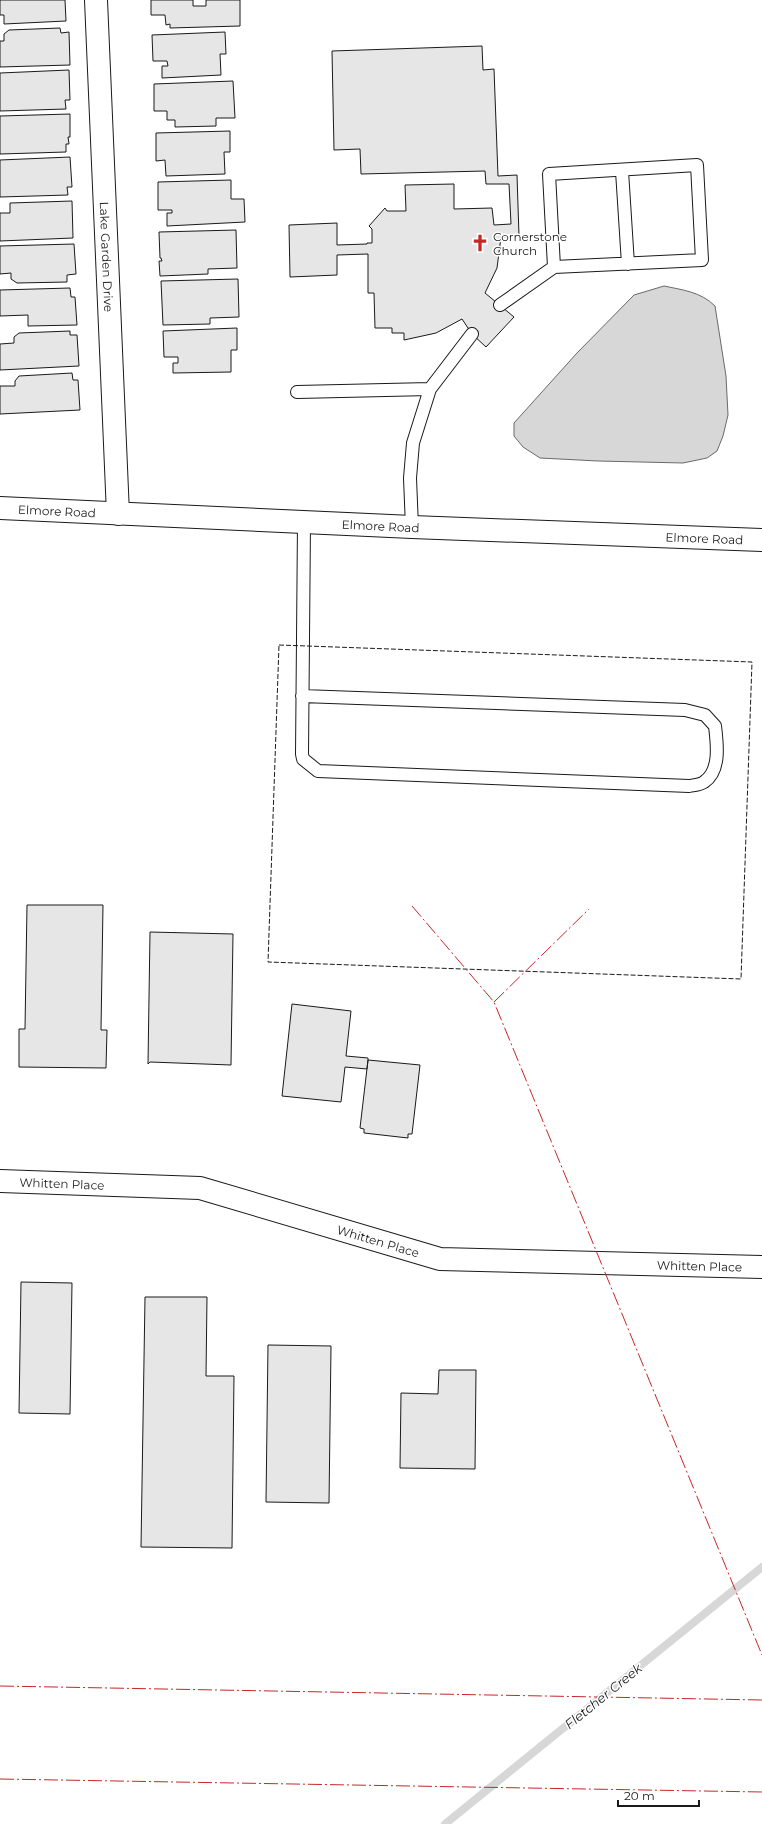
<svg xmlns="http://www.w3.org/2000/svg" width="762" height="1824" viewBox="0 0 762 1824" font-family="Montserrat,sans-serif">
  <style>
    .water { fill: #d7d7d7; stroke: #6a6a6a }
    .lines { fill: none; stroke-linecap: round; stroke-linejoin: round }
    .stream { stroke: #d7d7d7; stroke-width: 8 }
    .building { fill: #e6e6e6; stroke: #1a1a1a }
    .service-casing { stroke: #1a1a1a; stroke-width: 14 }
    .minor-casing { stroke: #1a1a1a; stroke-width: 24 }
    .tertiary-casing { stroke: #1a1a1a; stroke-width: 24 }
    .service { stroke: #fff; stroke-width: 12 }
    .minor { stroke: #fff; stroke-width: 22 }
    .tertiary { stroke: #fff; stroke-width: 22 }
    .fence { stroke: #1a1a1a; stroke-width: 1; stroke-dasharray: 5 2; stroke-linecap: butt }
    .power { stroke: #c62828; stroke-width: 1; stroke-dasharray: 14 3 2 3; stroke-linecap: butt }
    .labels { text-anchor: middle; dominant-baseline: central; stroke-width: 3; stroke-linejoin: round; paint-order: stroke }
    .poi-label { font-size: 12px; fill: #1a1a1a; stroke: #fff; text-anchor: start }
    .street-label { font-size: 12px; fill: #1a1a1a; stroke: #fff }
    .water-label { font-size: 13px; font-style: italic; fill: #1a1a1a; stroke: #fff }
  </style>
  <rect width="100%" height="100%" fill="#fff"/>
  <path class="water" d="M664,286C683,290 701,292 715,306L726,376L728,415L723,436L717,451L707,458L683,463L598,461L540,458L523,447L514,436V423L577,353L634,295Z"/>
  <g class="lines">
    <path class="stream" d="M445,1824L762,1567"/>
  </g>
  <path class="building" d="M0,0H65L66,21L4,24V15H0Z
    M151,0H193V6H206V0H240V26L170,28V24L166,25L165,15H151Z
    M60,28L61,33L69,32L70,65L0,67V41H4V34L9,30Z
    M225,32L226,54H220L221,75L162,78V66H168L167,61H153L152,35Z
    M482,46L483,70L494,69L498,176L517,175L519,236L501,237L497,268L485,293L514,317L486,347L472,334L462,319L436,333L404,340V333H392V328H375L374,293H368V254L337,255V275L290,277L289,225L337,223V245L367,244V243H372V229L369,226L385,208L387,211H406L405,185L454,184V209L492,208L494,225L511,224L509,184H486L485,171L361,174L360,149L334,150L332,51Z
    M69,70L70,100H65L66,109L0,111V73Z
    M233,81L235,118H216V126L175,127V120H167V111H154V84Z
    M70,114V137H68L69,144H66V152L0,154V116Z
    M230,131V152H224L225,174L166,176L165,160L156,161V133Z
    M70,157L72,187H67L68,195L0,197V160Z
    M231,180V199H244L245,222L167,226V213H172V210H158V182Z
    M72,201L73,238L0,241V213H10V203Z
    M236,230L237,268L208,269V274L160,276L159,261H162L161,258H160L159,232Z
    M74,244L76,274L67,275V282L17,283L11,279V273L0,274V246Z
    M238,279L239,317L210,318V324L163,325L161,281Z
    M70,288L71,297H75L77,325L28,326V315L0,316V290Z
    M237,328V350H231V372L173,373V363H178V357H164L163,331Z
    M70,331V335H77L79,366L0,370V344L14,343V337L19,333Z
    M72,373L73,380H78L80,410L0,414V386H15V381L19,376Z
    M27,905H103L101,1030H107L106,1068L19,1067V1029H25Z
    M150,932L233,934L231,1065L150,1062L148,1064Z
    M292,1004L351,1011L346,1056L368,1058V1060L367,1069L345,1067L341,1102L282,1096Z
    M368,1060L420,1065L412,1134H408V1138L364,1133V1129L360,1128Z
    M21,1282L72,1283L70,1414L19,1413Z
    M145,1297H207L206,1376H234L232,1548L141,1547Z
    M268,1345L331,1346L329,1503L266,1502Z
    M439,1370H476L475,1469L400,1468L401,1393L438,1394Z"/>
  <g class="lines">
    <g class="service-casing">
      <path id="service" d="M622,171L628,264
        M500,305L554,267L702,260L697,165L549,174L554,267
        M297,392L430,389
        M412,527L410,478L413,443L430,389L472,334
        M302,696L685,710L705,715L715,726C717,743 721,771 704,782C700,785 694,785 689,786L318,771L303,759L302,754L304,522"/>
    </g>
    <g class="minor-casing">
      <g id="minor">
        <path id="s1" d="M96,0L118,514"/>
        <path id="s2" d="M0,1181L200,1188L440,1259L762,1267"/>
      </g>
    </g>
    <g class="tertiary-casing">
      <g id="tertiary">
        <path id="s3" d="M0,508L412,527L762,540"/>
      </g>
    </g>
    <use href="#service" class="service"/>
    <use href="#minor" class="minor"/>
    <use href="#tertiary" class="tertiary"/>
    <path class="fence" d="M279,645L752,662L741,979L268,962Z"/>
    <path class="power" d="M412,906L494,1002L762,1655
      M494,1002L589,909
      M0,1686L762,1700
      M0,1779L762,1792"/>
  </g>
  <defs>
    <g id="church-bare" transform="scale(1.38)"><path d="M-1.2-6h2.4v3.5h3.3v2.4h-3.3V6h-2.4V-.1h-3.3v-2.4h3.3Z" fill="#c62828" stroke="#fff" stroke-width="2.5" paint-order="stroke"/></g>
  </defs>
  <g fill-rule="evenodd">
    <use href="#church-bare" x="480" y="243"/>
  </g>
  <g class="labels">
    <g class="poi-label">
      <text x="493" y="236">Cornerstone<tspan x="493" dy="14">Church</tspan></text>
    </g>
    <g class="street-label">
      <text stroke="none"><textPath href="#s1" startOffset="257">Lake Garden Drive</textPath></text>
      <text stroke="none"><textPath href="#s3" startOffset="57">Elmore Road</textPath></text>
      <text stroke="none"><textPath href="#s3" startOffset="381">Elmore Road</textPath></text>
      <text stroke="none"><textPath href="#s3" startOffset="705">Elmore Road</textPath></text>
      <text stroke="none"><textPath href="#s2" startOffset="62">Whitten Place</textPath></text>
      <text stroke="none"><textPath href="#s2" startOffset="386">Whitten Place</textPath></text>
      <text stroke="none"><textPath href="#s2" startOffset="710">Whitten Place</textPath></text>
    </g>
    <g class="water-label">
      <text transform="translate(603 1696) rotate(-39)">Fletcher Creek</text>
    </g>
  </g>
  <path d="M618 1800v6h81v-6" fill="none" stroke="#1a1a1a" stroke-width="2"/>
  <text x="624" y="1800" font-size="12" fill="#1a1a1a" stroke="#ffffff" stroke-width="3" paint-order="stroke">20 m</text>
</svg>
